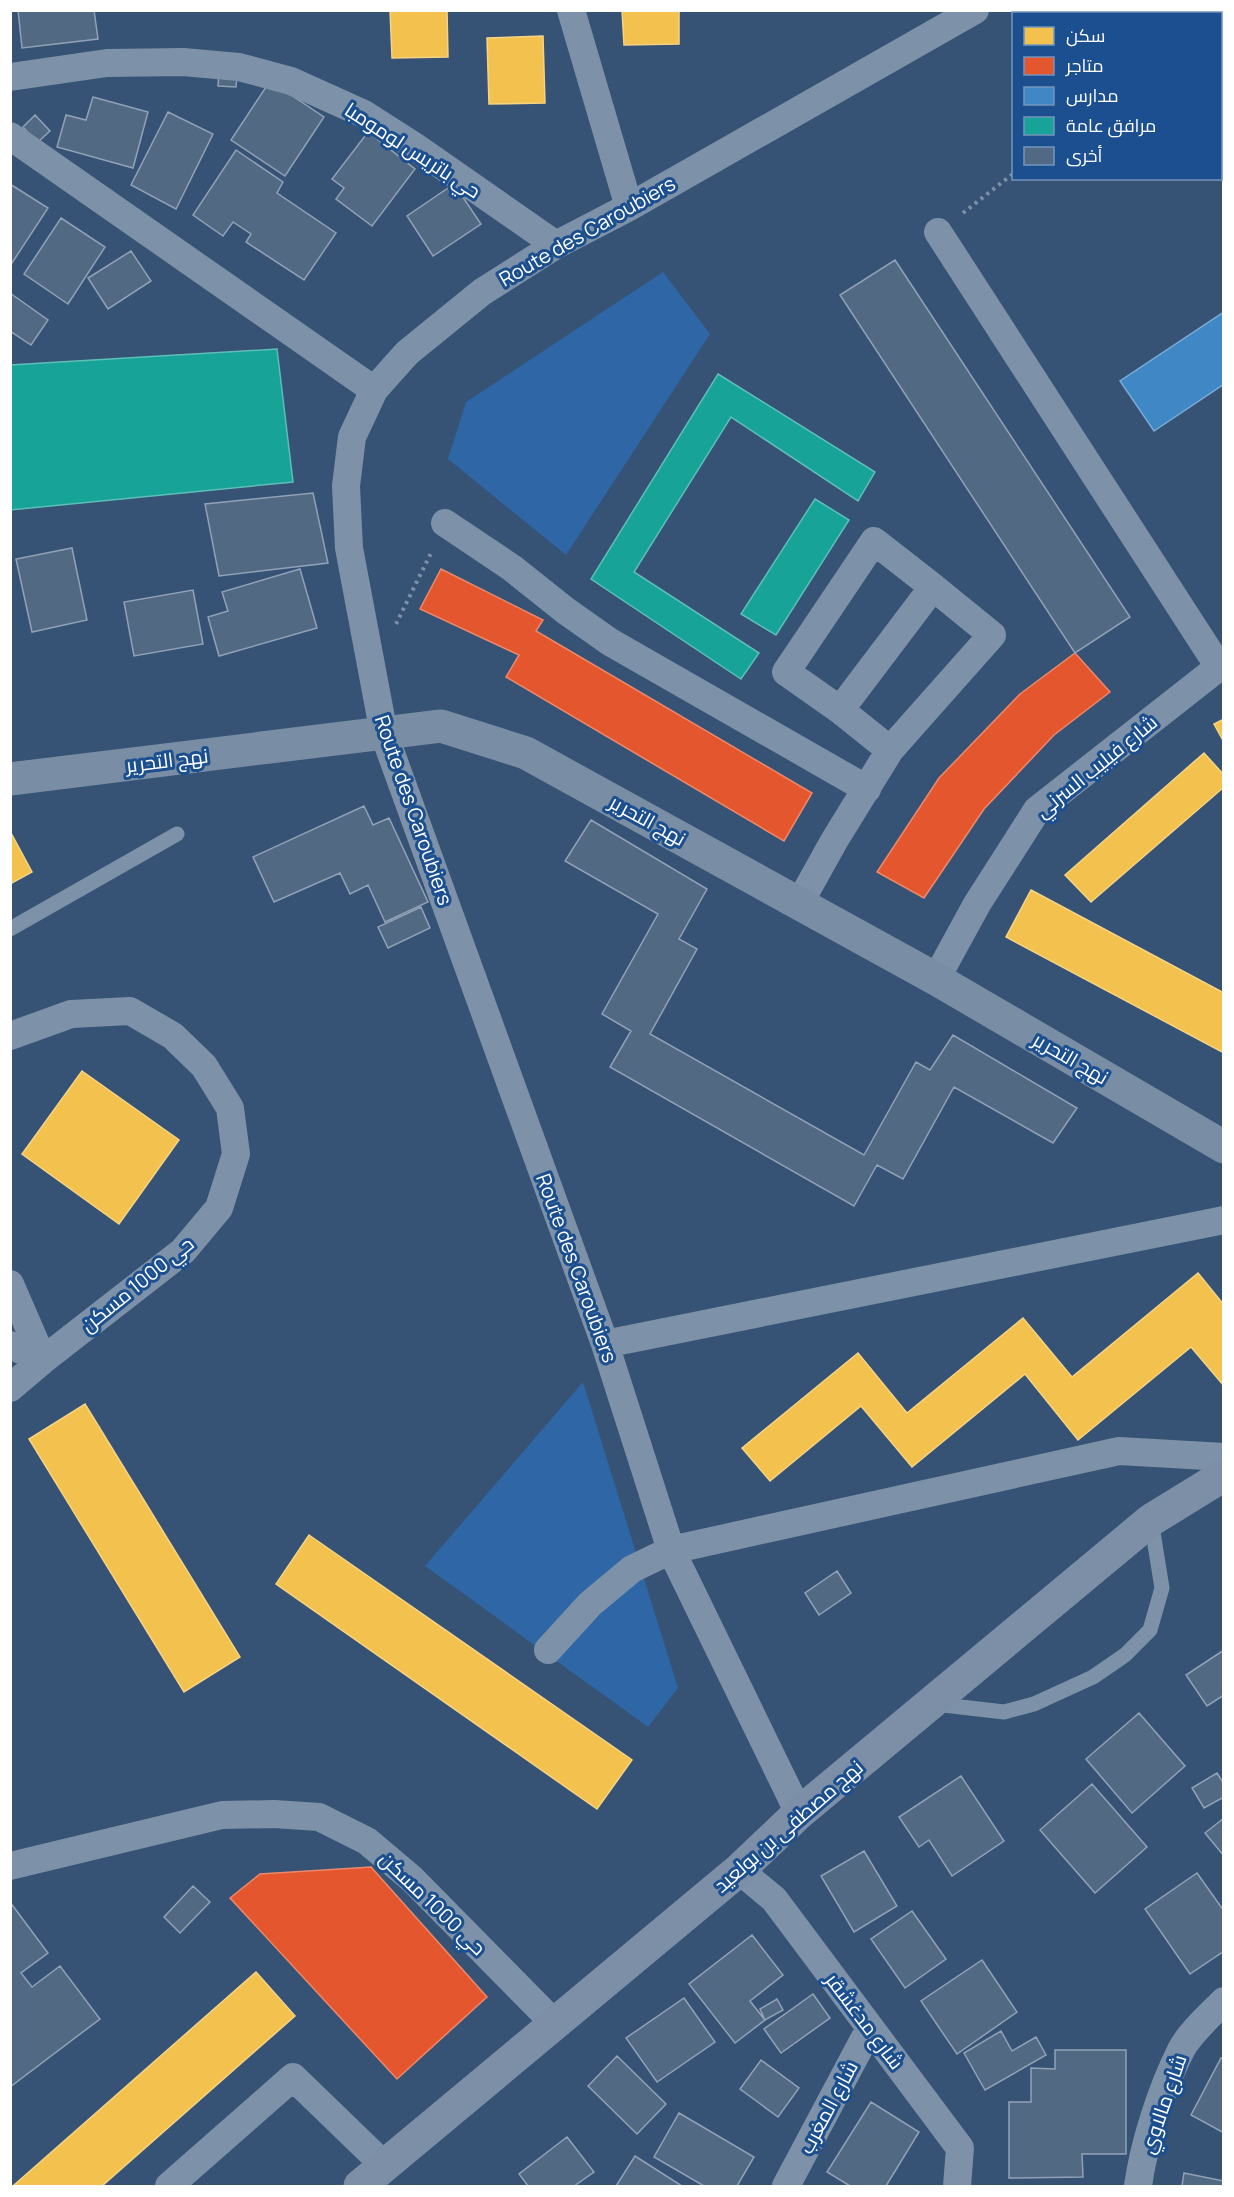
<svg xmlns="http://www.w3.org/2000/svg" width="1234" height="2197" viewBox="0 0 1234 2197" font-family="Manrope,Cairo,sans-serif">
  <style>
    .green { fill: #2f66a5 }
    .homes { fill: #f2c14e; stroke: #f6d483; stroke-width: 1.5 }
    .shops { fill: #e4572e; stroke: #ec896d; stroke-width: 1.5 }
    .schools { fill: #3f88c5; stroke: #79acd6; stroke-width: 1.5 }
    .public { fill: #17a398; stroke: #5dbfb7; stroke-width: 1.5 }
    .building { fill: #526984; stroke: #92a2b6; stroke-width: 1.5 }
    .lines { fill: none; stroke-linecap: round; stroke-linejoin: round }
    .path { stroke: #7d92a8; stroke-width: 4; stroke-dasharray: 3 4.5; stroke-linecap: butt }
    .lane { stroke: #7d92a8; stroke-width: 15 }
    .street { stroke: #7d92a8; stroke-width: 28 }
    .secondary { stroke: #798da4; stroke-width: 33 }
    .primary { stroke: #7d8ea7; stroke-width: 33 }
    .labels { text-anchor: middle; dominant-baseline: central; stroke-width: 6; stroke-linejoin: round; paint-order: stroke }
    .street-label { font-size: 20px; fill: #fff; stroke: #1b4f8f }
  </style>
  <rect width="100%" height="100%" fill="#365274"/>
  <path class="green" d="M663,272L710,334L566,555L448,459L466,402Z
    M583,1382L678,1688L648,1727L425,1566Z"/>
  <path class="homes" d="M390,10H447L448,57L392,58Z
    M622,10H679V44L624,45Z
    M543,36L545,103L489,104L487,38Z
    M1224,719V742L1214,724Z
    M1204,753L1224,775V787L1091,902L1065,875Z
    M10,831L32,872L10,884Z
    M1031,890L1224,993V1053L1006,937Z
    M82,1071L179,1140L119,1224L22,1154Z
    M1198,1273L1224,1305V1386L1191,1347L1078,1440L1025,1374L912,1467L861,1406L770,1481L742,1448L858,1353L907,1413L1023,1318L1072,1377Z
    M85,1404L240,1657L184,1692L29,1439Z
    M309,1535L632,1760L597,1809L276,1584Z
    M256,1972L295,2016L102,2186H13Z"/>
  <path class="shops" d="M441,569L543,620L536,631L812,793L784,841L506,677L519,655L420,609Z
    M1075,653L1110,692L1054,735L984,809L924,898L877,872L939,778L1020,694Z
    M371,1867L487,1997L397,2079L230,1898L260,1874Z"/>
  <path class="schools" d="M1224,312V384L1154,431L1120,381Z"/>
  <path class="public" d="M277,349L293,482L10,510V365Z
    M718,374L875,472L858,501L731,417L634,572L759,653L741,679L591,579Z
    M815,499L849,520L776,635L741,614Z"/>
  <path class="building" d="M18,10H94L98,39L22,48Z
    M220,55L239,56L236,87L218,86Z
    M270,81L324,117L285,176L231,140Z
    M93,97L148,112L133,168L57,147L66,115L86,120Z
    M168,112L213,134L176,209L131,185Z
    M35,115L50,131L37,143L23,127Z
    M368,132L415,169L372,226L336,199L344,188L332,179Z
    M236,150L283,182L277,193L336,233L304,280L246,242L251,234L233,222L223,236L193,215Z
    M10,184L48,208L10,266Z
    M454,184L481,224L433,256L407,216Z
    M61,218L105,247L68,304L24,274Z
    M131,251L151,281L108,309L88,278Z
    M895,260L1130,617L1075,653L840,295Z
    M10,293L48,320L31,345L10,331Z
    M313,493L328,563L219,576L205,504Z
    M72,548L87,620L32,632L16,559Z
    M300,569L317,628L219,656L208,617L228,611L222,592Z
    M193,590L203,644L134,656L124,602Z
    M364,806L373,825L389,818L428,902L385,922L368,885L350,894L340,873L274,902L253,857Z
    M591,820L707,889L679,939L697,949L650,1034L864,1155L916,1062L930,1070L953,1035L1077,1108L1053,1143L954,1087L903,1179L877,1165L854,1206L610,1067L631,1031L602,1014L658,914L565,861Z
    M421,907L430,928L388,948L378,927Z
    M837,1571L851,1593L819,1615L805,1593Z
    M1224,1650V1695L1207,1706L1186,1675Z
    M1139,1713L1185,1766L1132,1813L1086,1759Z
    M1217,1773L1224,1784V1797L1204,1808L1192,1788Z
    M961,1776L1004,1841L952,1876L929,1840L919,1847L899,1817Z
    M1092,1784L1147,1847L1095,1893L1040,1830Z
    M1224,1818V1856L1205,1833Z
    M864,1851L897,1906L854,1932L821,1876Z
    M1197,1873L1224,1911V1951L1190,1974L1145,1909Z
    M193,1886L210,1902L180,1933L164,1917Z
    M10,1902L48,1953L21,1973L32,1987L60,1966L100,2019L10,2087Z
    M912,1911L946,1959L905,1988L871,1939Z
    M752,1935L783,1975L750,2001L765,2020L735,2043L689,1984Z
    M982,1960L1017,2012L957,2054L921,2001Z
    M813,1994L830,2018L781,2053L764,2029Z
    M684,1998L715,2042L657,2082L626,2038Z
    M777,1999L783,2010L765,2020L760,2009Z
    M1001,2031L1012,2051L1036,2037L1046,2055L985,2090L964,2053Z
    M1055,2050H1126V2154H1082L1083,2177L1009,2178V2102H1031V2068L1055,2069Z
    M617,2056L666,2104L637,2134L588,2086Z
    M1221,2058L1224,2059V2133L1191,2115Z
    M761,2060L799,2088L778,2117L740,2089Z
    M871,2102L919,2132L886,2186H850L827,2172Z
    M679,2113L754,2157L737,2186H704L654,2157Z
    M567,2137L594,2172L574,2186H528L519,2174Z
    M635,2156L682,2186H616Z
    M1184,2173L1224,2181V2186H1182Z"/>
  <g class="lines">
    <path class="path" d="M1157,14L1159,10
      M963,213L1014,173
      M396,624L432,551"/>
    <path class="lane" d="M10,929L177,834
      M935,1704L1004,1712L1034,1704L1093,1677L1125,1655L1150,1630L1162,1588L1151,1520"/>
    <path class="street" d="M571,10L629,207
      M10,77L107,63L183,62L239,67L291,81L364,114L414,146L556,245
      M10,136L374,390
      M938,232L1219,667
      M445,523L512,568L566,611L610,642L867,789
      M840,710L933,587L874,541L786,672L840,710L890,750
      M799,904L834,841L890,750L992,635L933,587
      M936,979L977,904L1037,810L1219,667L1224,666
      M10,1036L71,1014L130,1011L173,1036L204,1066L230,1108L236,1154L219,1208L183,1251L43,1360L10,1388
      M10,1284L43,1360
      M605,1344L1224,1220
      M10,1345L43,1360
      M548,1650L590,1604L632,1569L671,1550L1119,1451L1224,1457
      M799,1813L671,1550L605,1344L384,734L349,548L346,486L352,437L374,390L407,353L482,292L556,245L629,207L975,10
      M10,1866L222,1815L274,1814L319,1817L367,1841L412,1879L555,2024
      M739,1870L774,1899L960,2148L957,2186
      M169,2186L293,2077L384,2165
      M786,2186L870,2028
      M1138,2186C1144,2143 1161,2090 1181,2050C1189,2034 1211,2014 1224,2001"/>
    <path class="secondary" d="M10,779L441,726L526,753L936,979L1224,1147"/>
    <path class="primary" d="M360,2186L739,1870L799,1813L1151,1520L1224,1475"/>
  </g>
  <g class="labels">
    <g class="street-label">
      <text transform="translate(413 150) rotate(33)">حي باتريس لومومبا</text>
      <text transform="translate(587 231) rotate(-30)">Route des Caroubiers</text>
      <text transform="translate(167 760) rotate(-7)">نهج التحرير</text>
      <text transform="translate(1096 766) rotate(-39)">شارع فيليب السرني</text>
      <text transform="translate(414 810) rotate(71)">Route des Caroubiers</text>
      <text transform="translate(648 820) rotate(29)">نهج التحرير</text>
      <text transform="translate(1071 1058) rotate(30)">نهج التحرير</text>
      <text transform="translate(577 1268) rotate(70)">Route des Caroubiers</text>
      <text transform="translate(137 1284) rotate(-39)">حي 1000 مسكن</text>
      <text transform="translate(788 1826) rotate(-41)">نهج مصطفى بن بولعيد</text>
      <text transform="translate(433 1903) rotate(44)">حي 1000 مسكن</text>
      <text transform="translate(865 2021) rotate(53)">شارع مدغشقر</text>
      <text transform="translate(1163 2104) rotate(-71)">شارع مالاوي</text>
      <text transform="translate(828 2107) rotate(-62)">شارع المغرب</text>
    </g>
  </g>
  <rect width="1234" height="2197" fill="none" stroke="#ffffff" stroke-width="24"/>
  <rect x="1012" y="12" width="210" height="168" fill="#1b4f8f" stroke="#7695bc" stroke-width="1.5"/>
  <rect x="1024" y="27" width="30" height="18" fill="#f2c14e" stroke="#7695bc" stroke-width="1.5"/>
  <text x="1066" y="42" font-size="18" fill="#ffffff">سكن</text>
  <rect x="1024" y="57" width="30" height="18" fill="#e4572e" stroke="#7695bc" stroke-width="1.5"/>
  <text x="1066" y="72" font-size="18" fill="#ffffff">متاجر</text>
  <rect x="1024" y="87" width="30" height="18" fill="#3f88c5" stroke="#7695bc" stroke-width="1.5"/>
  <text x="1066" y="102" font-size="18" fill="#ffffff">مدارس</text>
  <rect x="1024" y="117" width="30" height="18" fill="#17a398" stroke="#7695bc" stroke-width="1.5"/>
  <text x="1066" y="132" font-size="18" fill="#ffffff">مرافق عامة</text>
  <rect x="1024" y="147" width="30" height="18" fill="#526984" stroke="#7695bc" stroke-width="1.5"/>
  <text x="1066" y="162" font-size="18" fill="#ffffff">أخرى</text>
</svg>
